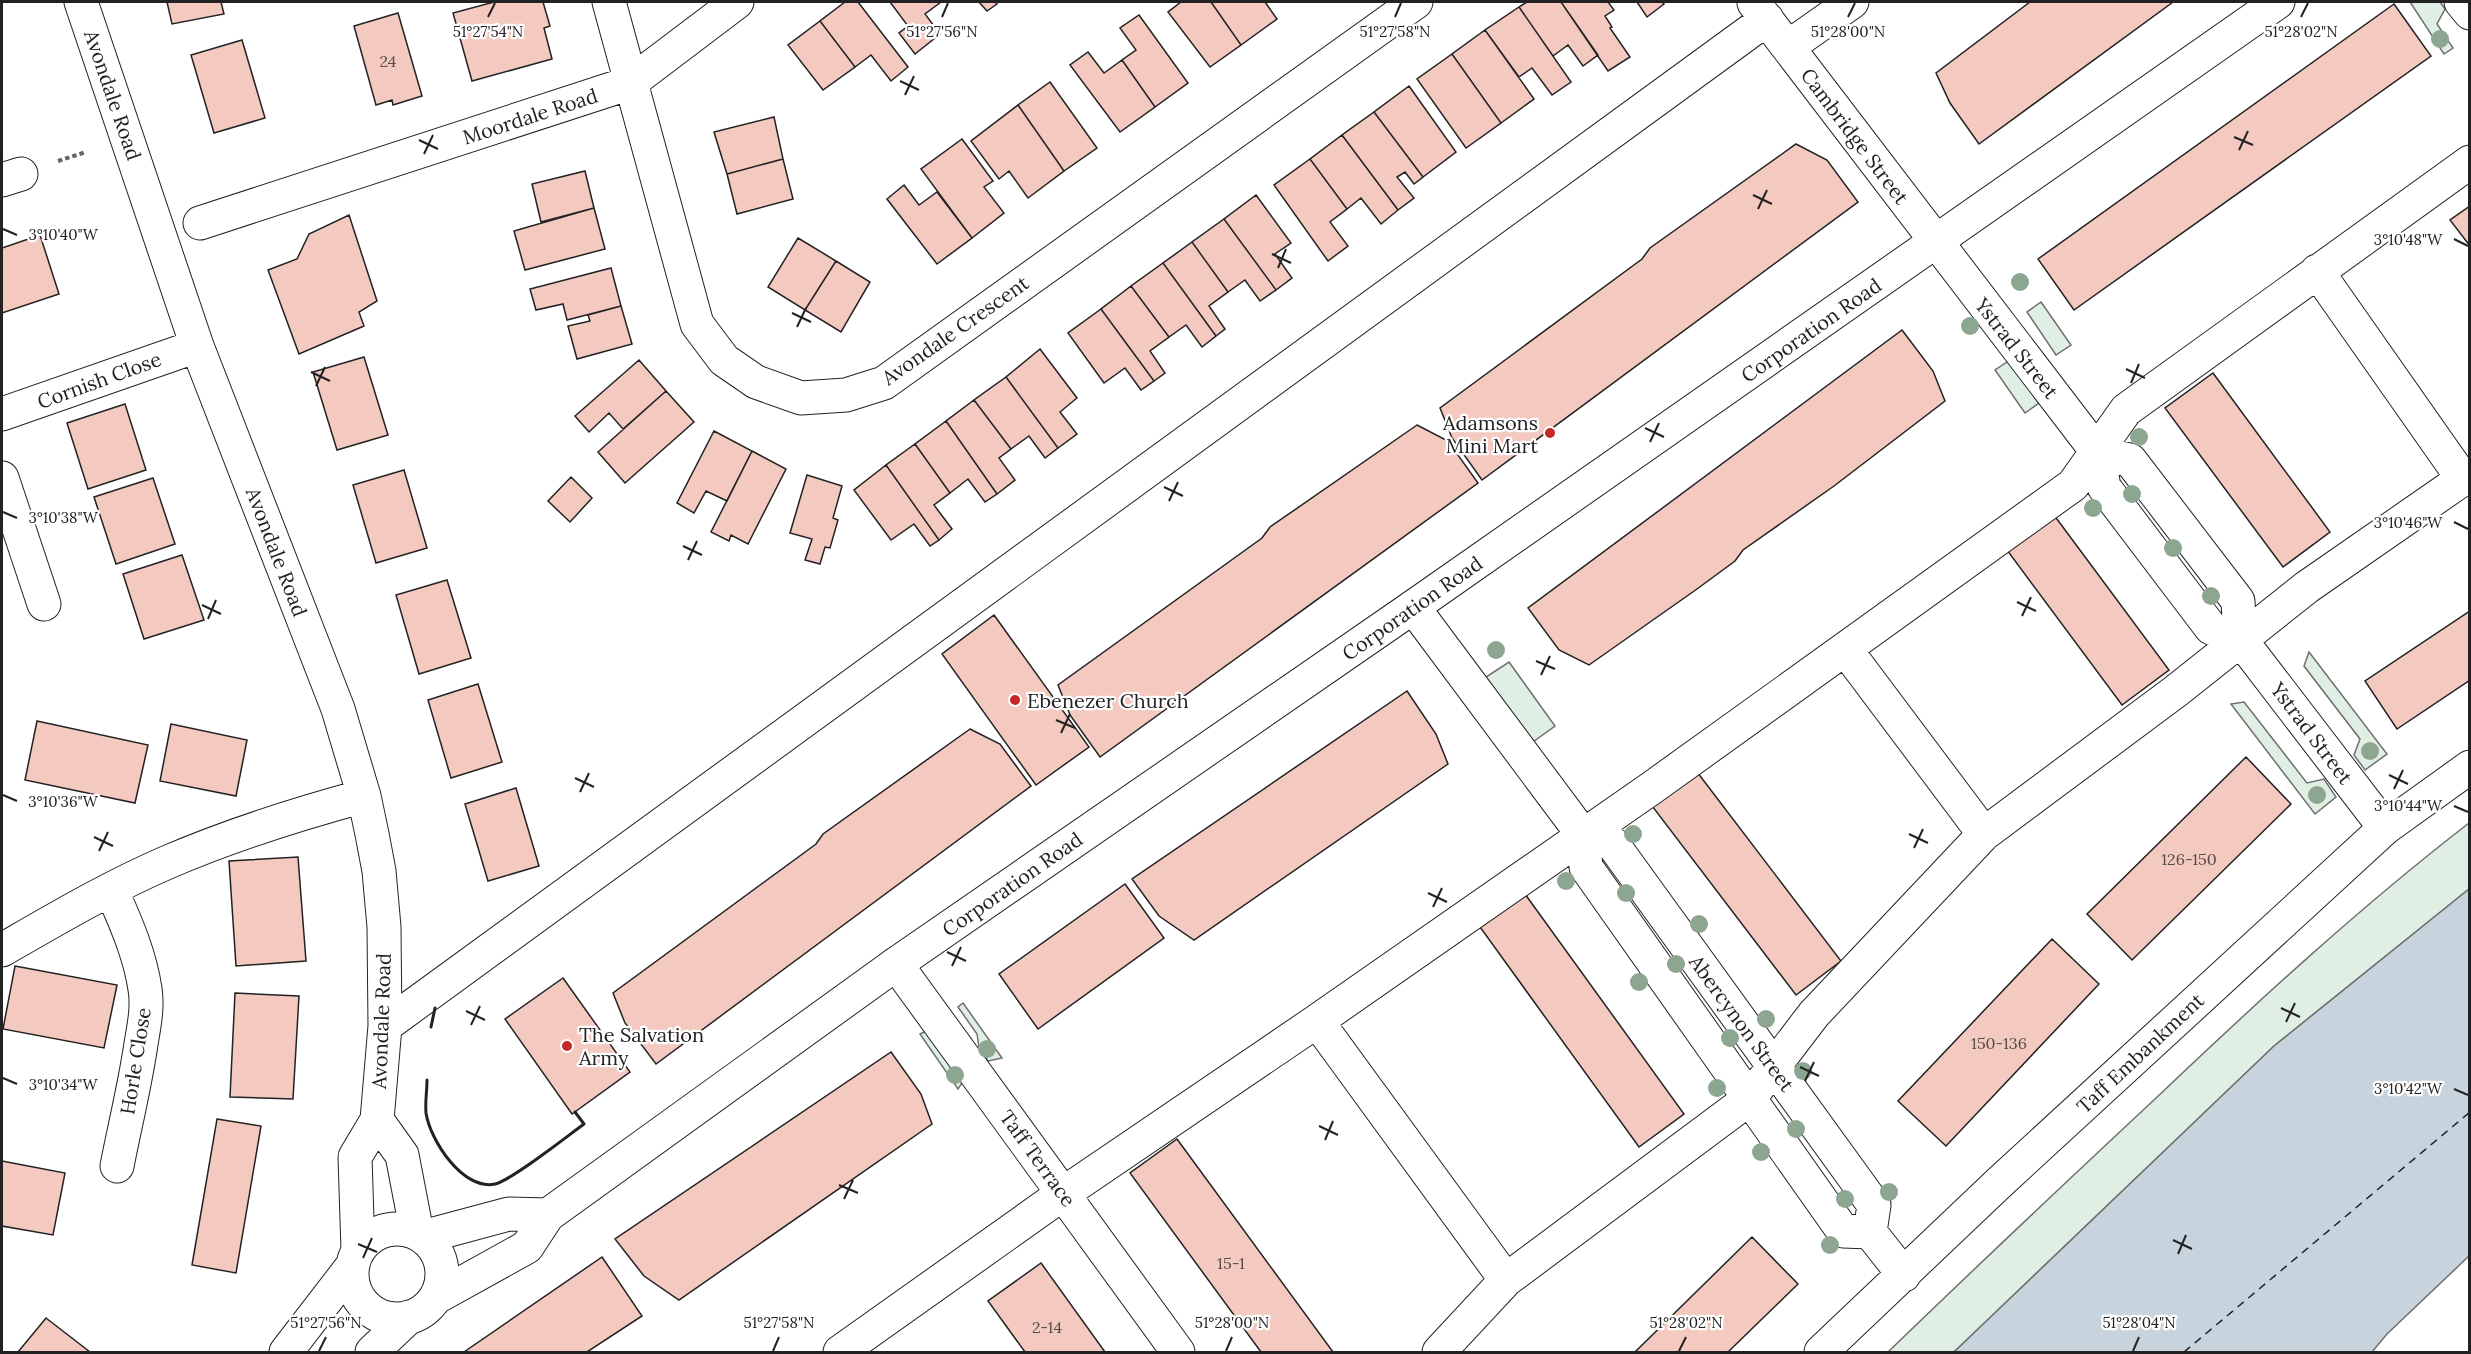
<svg xmlns="http://www.w3.org/2000/svg" width="2471" height="1354" viewBox="0 0 2471 1354" font-family="Lora,serif">
  <style>
    .green { fill: #e0efe3; stroke: #6f6f6f; stroke-width: 1.5 }
    .water { fill: #c7d3dd; stroke: #6f6f6f; stroke-width: 1.5 }
    .lines { fill: none; stroke-linecap: round; stroke-linejoin: round }
    .ferry { stroke: #222; stroke-width: 1.5; stroke-dasharray: 8 6; stroke-linecap: butt }
    .building { fill: #f3c9c0; stroke: #222; stroke-width: 1.5 }
    .minor-casing { stroke: #222; stroke-width: 35 }
    .major-casing { stroke: #222; stroke-width: 35 }
    .path { stroke: #646464; stroke-width: 4; stroke-dasharray: 4.5 3; stroke-linecap: butt }
    .minor { stroke: #fff; stroke-width: 33 }
    .major { stroke: #fff; stroke-width: 33 }
    .wall { stroke: #222; stroke-width: 3 }
    .tree { fill: #8da692 }
    .ticks { fill: none; stroke: #222; stroke-width: 2 }
    .poi-dot { fill: #c62828; stroke: #fff; stroke-width: 2 }
    .labels { text-anchor: middle; dominant-baseline: central; stroke-width: 4.5; stroke-linejoin: round; paint-order: stroke }
    .number-label { font-size: 16px; fill: #564c4a }
    .street-label { font-size: 20px; fill: #222; stroke: #fff }
    .poi-label { font-size: 20px; fill: #222; stroke: #fff; text-anchor: start }
    .ticks-label { font-size: 15px; text-anchor: middle; fill: #222; stroke: #fff; stroke-width: 4.5; stroke-linejoin: round; paint-order: stroke }
  </style>
  <rect width="100%" height="100%" fill="#fff"/>
  <path class="green" d="M2410,2H2440L2445,9L2437,24L2453,48L2444,54Z
    M2041,302L2071,345L2056,355L2027,312Z
    M2010,360L2039,403L2025,413L1995,370Z
    M2309,652L2387,754L2365,770L2354,755L2360,739L2304,666Z
    M1509,662L1555,726L1530,744L1483,679Z
    M2244,702L2307,783L2324,779L2336,797L2315,814L2231,704Z
    M2469,823V889L2274,1046L1954,1352H1888C1976,1267 2065,1183 2155,1099C2256,1003 2359,908 2469,823Z
    M963,1003L1002,1058L988,1061L979,1047L977,1034L958,1007Z
    M926,1031L966,1077L958,1089L920,1034Z"/>
  <path class="water" d="M2469,889V1256L2387,1334L2372,1352H1954L2274,1046Z"/>
  <g class="lines">
    <path class="ferry" d="M2184,1352L2470,1112"/>
  </g>
  <path class="building" d="M167,2H221L224,14L172,24Z
    M494,2H543L550,26L544,28L552,59L472,81L453,13Z
    M845,2H858L908,67L891,81L871,55L855,67L820,21Z
    M890,2H941L925,14L940,34L915,54L899,33L908,26Z
    M979,2H995L997,4L987,11Z
    M1181,2H1211L1241,45L1210,67L1168,12Z
    M1211,2H1265L1277,19L1241,45Z
    M1527,2H1561L1598,55L1583,66L1568,45L1553,56L1519,7Z
    M1561,2H1608L1614,10L1605,16L1612,27L1610,28L1630,57L1608,71Z
    M1637,2H1662L1664,4L1647,17Z
    M2030,2H2173L1979,144L1950,103L1936,73Z
    M2394,4L2431,56L2074,310L2038,259Z
    M1519,7L1571,82L1552,95L1532,68L1519,77L1485,30Z
    M398,13L422,96L393,105L392,100L376,105L354,26Z
    M1139,15L1188,83L1155,107L1122,60L1136,50L1120,28Z
    M820,21L855,67L823,90L788,45Z
    M1485,30L1534,99L1501,123L1452,54Z
    M242,40L265,118L214,133L191,55Z
    M1088,52L1104,73L1122,60L1155,107L1120,132L1070,65Z
    M1452,54L1501,123L1466,148L1417,79Z
    M1050,82L1097,148L1064,171L1018,105Z
    M1409,86L1456,152L1423,177L1374,112Z
    M1018,105L1064,171L1028,198L1009,171L999,179L971,141Z
    M1374,112L1423,177L1414,184L1405,172L1397,177L1414,198L1398,210L1342,135Z
    M774,117L783,159L727,174L714,132Z
    M1342,135L1398,210L1381,224L1361,198L1347,209L1310,159Z
    M962,139L993,181L984,187L1004,213L972,238L921,169Z
    M1796,144L1827,160L1858,202L1482,480L1452,438L1440,408L1642,259L1650,248Z
    M783,159L793,199L737,214L727,174Z
    M1310,159L1347,209L1330,222L1348,246L1328,261L1274,185Z
    M585,171L594,208L541,222L532,184Z
    M904,185L919,205L937,192L972,238L937,264L887,199Z
    M1256,195L1291,243L1275,254L1292,278L1276,290L1224,219Z
    M2470,206V246L2450,220Z
    M594,208L605,249L525,270L514,231Z
    M349,215L377,301L359,312L364,326L299,354L268,270L297,259L309,234Z
    M1224,219L1276,290L1260,301L1245,280L1228,292L1192,242Z
    M40,235L59,294L2,313V248Z
    M798,238L836,261L805,310L768,287Z
    M1192,242L1228,292L1209,306L1225,329L1216,336L1163,263Z
    M836,261L870,282L841,332L805,310Z
    M1163,263L1216,336L1202,347L1186,325L1169,337L1131,286Z
    M611,268L621,306L567,320L563,304L536,310L530,289Z
    M1131,286L1169,337L1150,351L1165,373L1154,381L1101,309Z
    M621,306L632,344L577,359L568,326L590,321L588,315Z
    M1101,309L1154,381L1141,390L1125,368L1104,383L1068,333Z
    M1902,330L1933,371L1945,401L1834,486L1743,550L1735,561L1697,589L1589,665L1559,650L1528,608Z
    M1040,349L1077,398L1060,412L1077,434L1058,448L1006,377Z
    M364,357L388,435L337,450L313,372Z
    M639,360L666,391L623,429L609,413L589,432L575,416Z
    M2213,373L2330,532L2283,567L2165,408Z
    M1006,377L1058,448L1045,458L1029,436L1011,449L974,400Z
    M666,391L694,422L625,483L598,452Z
    M974,400L1011,449L999,458L1015,480L997,494L946,421Z
    M125,404L146,470L88,489L67,423Z
    M946,421L997,494L985,502L968,479L950,493L915,444Z
    M1417,425L1448,441L1478,483L1100,757L1070,715L1058,685L1262,538L1270,527Z
    M714,431L752,451L727,501L706,491L694,513L677,503Z
    M915,444L950,493L934,505L952,529L939,540L886,465Z
    M752,451L786,469L748,544L731,535L729,541L711,532Z
    M886,465L939,540L930,546L914,524L891,540L854,490Z
    M404,470L427,548L376,563L353,485Z
    M807,475L842,486L833,518L838,520L830,548L825,547L820,564L805,560L812,539L790,533Z
    M571,477L592,498L570,522L548,501Z
    M153,478L175,544L116,564L94,497Z
    M2051,511L2169,670L2122,705L2004,546Z
    M182,555L204,620L144,639L123,574Z
    M447,580L471,658L419,674L396,595Z
    M2470,611V680L2397,729L2365,681Z
    M994,615L1089,747L1036,785L942,654Z
    M478,684L502,762L451,778L428,700Z
    M1407,691L1436,734L1448,764L1194,940L1159,916L1132,879Z
    M37,721L148,745L135,803L25,780Z
    M171,724L247,740L236,796L160,781Z
    M970,729L1000,744L1031,786L656,1064L625,1023L613,993L816,844L823,834Z
    M2246,757L2291,804L2132,960L2087,914Z
    M1691,764L1841,961L1796,995L1646,798Z
    M516,788L539,866L488,881L465,804Z
    M298,857L306,961L236,966L229,861Z
    M1125,884L1164,938L1038,1029L999,974Z
    M1525,894L1684,1114L1639,1147L1480,927Z
    M2052,939L2099,984L1946,1146L1898,1101Z
    M15,966L117,985L104,1048L3,1029Z
    M563,978L630,1072L572,1114L505,1019Z
    M235,993L299,996L293,1099L230,1097Z
    M891,1052L921,1094L932,1124L679,1300L644,1276L615,1239Z
    M217,1119L261,1126L236,1273L192,1265Z
    M1177,1139L1333,1352H1261L1130,1173Z
    M2,1161L65,1173L53,1235L2,1226Z
    M1752,1237L1798,1284L1728,1352H1635Z
    M602,1257L642,1316L587,1352H464Z
    M1041,1263L1105,1352H1025L988,1301Z
    M46,1318L90,1352H18Z"/>
  <g class="lines">
    <g class="minor-casing">
      <path id="minor" d="M81,2L197,346L338,709L364,796L372,834L379,871L384,927L385,1026L377,1120L355,1157L358,1251
        M609,2L697,324L724,360L756,382L801,398L846,395L884,383L1416,2
        M2461,2L2470,13
        M1754,3L2098,453L2104,487L2211,628L2240,639L2385,828
        M1788,47L1852,2
        M2,180L21,174
        M200,223L630,83L737,2
        M2317,271L2463,479
        M2,414L197,346
        M2098,453L2130,460L2238,601L2240,639
        M2,478L44,604
        M1413,607L1583,835L1586,867L1843,1231L1870,1232
        M1846,650L1984,834
        M1583,835L1612,843L1874,1205L1870,1232L1904,1275
        M111,889C125,921 140,954 145,989C148,1007 144,1026 141,1044C135,1085 125,1125 117,1166
        M2,950C56,919 110,887 168,862C231,835 297,814 364,796
        M896,964L1178,1352
        M1317,1021L1506,1280
        M385,1026L1767,19
        M377,1120L402,1155L417,1233
        M840,1352L1064,1193L1317,1021L1653,787L2073,485L2126,410L2470,162
        M1439,1352L1506,1280L1749,1099L1814,1014L1984,834L2176,691L2307,587L2470,474
        M1821,1352L2000,1182L2385,828L2470,767"/>
    </g>
    <g class="major-casing">
      <path id="major" d="M352 1274a45 45 0 1 1 90 0a45 45 0 1 1-90 0Z
        M423,1237L509,1214L548,1215
        M435,1298L527,1247L548,1215L896,964L1413,607L2278,2
        M286,1352L353,1265
        M372,1352L409,1317"/>
    </g>
    <path class="path" d="M58,161L86,152"/>
    <use href="#minor" class="minor"/>
    <use href="#major" class="major"/>
    <path class="wall" d="M431,1027L435,1008
      M427,1080C427,1091 425,1102 426,1113C430,1140 463,1191 495,1184C512,1180 566,1137 584,1124L575,1112"/>
  </g>
  <g class="tree">
    <circle cx="2440" cy="39" r="9"/>
    <circle cx="2020" cy="282" r="9"/>
    <circle cx="1970" cy="326" r="9"/>
    <circle cx="2139" cy="437" r="9"/>
    <circle cx="2132" cy="494" r="9"/>
    <circle cx="2093" cy="508" r="9"/>
    <circle cx="2173" cy="548" r="9"/>
    <circle cx="2211" cy="596" r="9"/>
    <circle cx="1496" cy="650" r="9"/>
    <circle cx="2370" cy="751" r="9"/>
    <circle cx="2317" cy="795" r="9"/>
    <circle cx="1633" cy="834" r="9"/>
    <circle cx="1566" cy="881" r="9"/>
    <circle cx="1626" cy="893" r="9"/>
    <circle cx="1699" cy="924" r="9"/>
    <circle cx="1676" cy="964" r="9"/>
    <circle cx="1639" cy="982" r="9"/>
    <circle cx="1766" cy="1019" r="9"/>
    <circle cx="1730" cy="1038" r="9"/>
    <circle cx="987" cy="1049" r="9"/>
    <circle cx="1803" cy="1071" r="9"/>
    <circle cx="955" cy="1075" r="9"/>
    <circle cx="1717" cy="1088" r="9"/>
    <circle cx="1796" cy="1129" r="9"/>
    <circle cx="1761" cy="1152" r="9"/>
    <circle cx="1889" cy="1192" r="9"/>
    <circle cx="1845" cy="1199" r="9"/>
    <circle cx="1830" cy="1245" r="9"/>
  </g>
  <path class="ticks" d="M488,17L495,3M942,17L948,3M1395,17L1401,3M1848,17L1855,3M2301,17L2308,3M900,81L919,90M905,95L914,76M2234,137L2253,145M419,140L438,149M2239,150L2248,131M424,154L433,135M1753,195L1772,204M1758,209L1767,190M3,229L17,235M2454,239L2468,246M1272,254L1291,263M1278,268L1286,249M792,313L811,322M797,327L806,308M2126,369L2145,378M311,372L330,381M2131,383L2139,364M316,386L325,367M1645,428L1664,437M1650,442L1659,423M1164,487L1183,496M1169,501L1178,482M3,512L17,518M2454,522L2468,529M683,546L702,555M688,560L697,541M2017,602L2036,611M202,605L221,614M2022,616L2031,597M208,619L216,600M1536,661L1555,669M1541,675L1550,656M1056,720L1075,728M1061,733L1070,714M2389,775L2408,784M575,778L594,787M2394,789L2403,770M580,792L589,773M3,795L17,801M2454,806L2468,812M1909,834L1928,843M94,837L113,846M1914,848L1923,829M99,851L108,832M1428,893L1447,902M1433,907L1442,888M947,952L966,961M952,966L961,947M2281,1008L2300,1017M466,1011L485,1020M2286,1022L2295,1003M471,1025L480,1006M1800,1067L1819,1076M3,1078L17,1084M1805,1081L1814,1062M2454,1089L2468,1095M1319,1126L1338,1135M1325,1140L1333,1121M839,1185L858,1193M844,1199L853,1180M2173,1240L2192,1249M358,1244L377,1252M2178,1254L2186,1235M363,1258L372,1238M319,1351L326,1337M773,1351L779,1337M1226,1351L1232,1337M1679,1351L1686,1337M2133,1351L2139,1337"/>
  <g class="poi-dot">
    <circle cx="1550" cy="433" r="6"/>
    <circle cx="1015" cy="700" r="6"/>
    <circle cx="567" cy="1046" r="6"/>
  </g>
  <g class="labels">
    <g class="number-label">
      <text x="388" y="61">24</text>
      <text x="2189" y="859">126-150</text>
      <text x="1999" y="1043">150-136</text>
      <text x="1231" y="1263">15-1</text>
      <text x="1047" y="1327">2-14</text>
    </g>
    <g class="street-label">
      <text transform="translate(113 95) rotate(71)">Avondale Road</text>
      <text transform="translate(530 116) rotate(-18)">Moordale Road</text>
      <text transform="translate(1855 136) rotate(53)">Cambridge Street</text>
      <text transform="translate(955 330) rotate(-35)">Avondale Crescent</text>
      <text transform="translate(1811 330) rotate(-35)">Corporation Road</text>
      <text transform="translate(2017 348) rotate(52)">Ystrad Street</text>
      <text transform="translate(99 380) rotate(-20)">Cornish Close</text>
      <text transform="translate(277 552) rotate(69)">Avondale Road</text>
      <text transform="translate(1412 608) rotate(-35)">Corporation Road</text>
      <text transform="translate(2312 733) rotate(53)">Ystrad Street</text>
      <text transform="translate(1012 884) rotate(-35)">Corporation Road</text>
      <text transform="translate(381 1021) rotate(-88)">Avondale Road</text>
      <text transform="translate(1742 1023) rotate(54)">Abercynon Street</text>
      <text transform="translate(2140 1053) rotate(-43)">Taff Embankment</text>
      <text transform="translate(135 1061) rotate(-81)">Horle Close</text>
      <text transform="translate(1038 1158) rotate(54)">Taff Terrace</text>
    </g>
    <g class="poi-label">
      <text x="1538" y="422" text-anchor="end">Adamsons<tspan x="1538" dy="23">Mini Mart</tspan></text>
      <text x="1027" y="700">Ebenezer Church</text>
      <text x="579" y="1034">The Salvation<tspan x="579" dy="23">Army</tspan></text>
    </g>
  </g>
  <g class="ticks-label">
    <text x="488" y="37">51°27'54"N</text>
    <text x="942" y="37">51°27'56"N</text>
    <text x="1395" y="37">51°27'58"N</text>
    <text x="1848" y="37">51°28'00"N</text>
    <text x="2301" y="37">51°28'02"N</text>
    <text x="63" y="240">3°10'40"W</text>
    <text x="2408" y="245">3°10'48"W</text>
    <text x="63" y="523">3°10'38"W</text>
    <text x="2408" y="528">3°10'46"W</text>
    <text x="63" y="807">3°10'36"W</text>
    <text x="2408" y="811">3°10'44"W</text>
    <text x="63" y="1090">3°10'34"W</text>
    <text x="2408" y="1094">3°10'42"W</text>
    <text x="326" y="1328">51°27'56"N</text>
    <text x="779" y="1328">51°27'58"N</text>
    <text x="1232" y="1328">51°28'00"N</text>
    <text x="1686" y="1328">51°28'02"N</text>
    <text x="2139" y="1328">51°28'04"N</text>
  </g>
  <rect width="2471" height="1354" fill="none" stroke="#222222" stroke-width="6"/>
</svg>
